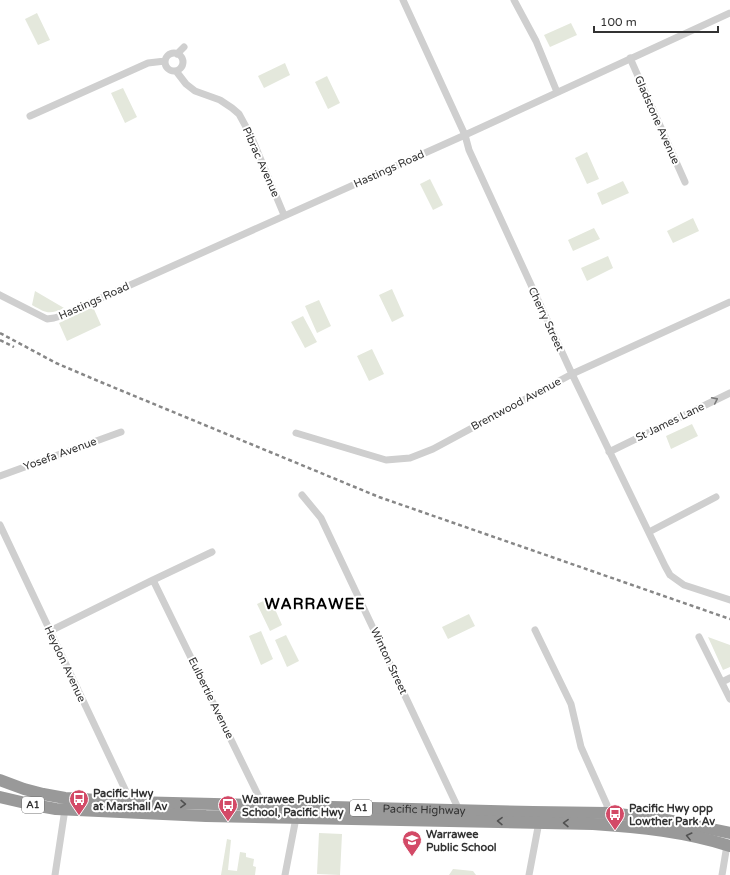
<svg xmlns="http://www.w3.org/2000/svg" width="730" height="875" viewBox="0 0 730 875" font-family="'Varela Round',sans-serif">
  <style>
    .green { fill: #e4e8dc }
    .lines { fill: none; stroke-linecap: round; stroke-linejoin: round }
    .street { stroke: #cfcfcf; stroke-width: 7 }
    .highway { stroke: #999; stroke-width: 12 }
    .rail { stroke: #878787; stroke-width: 2.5; stroke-dasharray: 4 3; stroke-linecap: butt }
    .oneway { stroke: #797979 }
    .oneway2 { stroke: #515151 }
    .labels { text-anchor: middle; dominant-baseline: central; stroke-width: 4; stroke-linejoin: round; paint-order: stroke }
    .shield { fill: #fff; stroke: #707070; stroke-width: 1 }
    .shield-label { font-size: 10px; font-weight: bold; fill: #323232 }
    .street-label { font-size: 11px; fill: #323232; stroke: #fff }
    .poi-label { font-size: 11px; font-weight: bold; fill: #323232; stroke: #fff; text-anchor: start }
    .district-label { font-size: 15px; font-weight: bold; letter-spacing: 1px; fill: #000; stroke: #fff }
  </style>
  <rect width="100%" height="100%" fill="#fff"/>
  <path class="green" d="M37,13L50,40L38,45L25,19Z
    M571,23L577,35L550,47L544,35Z
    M285,63L290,75L264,88L258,76Z
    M327,76L340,103L328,109L315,82Z
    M123,88L137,117L125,123L111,93Z
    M587,152L599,179L587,184L575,158Z
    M430,179L443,205L433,210L420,184Z
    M623,181L629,193L602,205L597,193Z
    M693,218L699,231L673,243L667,231Z
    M594,228L600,239L573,251L568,240Z
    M608,256L613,268L587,281L581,268Z
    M392,289L404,316L392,322L379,295Z
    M35,291L64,308C49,315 46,313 32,305Z
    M319,300L331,326L317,333L305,306Z
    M93,307L101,325L67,341L59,323Z
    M303,316L317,342L305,348L291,322Z
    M372,349L384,374L369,381L357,356Z
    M692,424L698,436L671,449L666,436Z
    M270,598L282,625L270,631L257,604Z
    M469,614L475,626L448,639L442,627Z
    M261,631L273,659L261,665L249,636Z
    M286,635L299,661L287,667L275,640Z
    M708,637L730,645V667L723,670Z
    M319,833L342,834L340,875L317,874Z
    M227,839L231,840L228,870L237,871L240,852L246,853V857L254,859L253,866L256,867L255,875H221Z
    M453,869L473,871L476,875H449Z"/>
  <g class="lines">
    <path class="street" d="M403,0L465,135L469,150L572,374L665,566L670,575L684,585L730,600
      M514,0L536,41L557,92
      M165 62a9 9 0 1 1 18 0a9 9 0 1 1-18 0Z
      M177,54L184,47
      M630,58L685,182
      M176,71L186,84L195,91L220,100L232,108L239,114L251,136L284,215
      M30,116L148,63L165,61
      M0,295L47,319L54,318L61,316L465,135L730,13
      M296,433L386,460L410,458L433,449L572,374L730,302
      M609,452L730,393
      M0,476L121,432
      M302,495L321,518L459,810
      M0,525L131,802
      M649,532L716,497
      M153,580L212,552
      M535,630L571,704L581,747L607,805V813
      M50,631L153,580L259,797L263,808
      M699,637L730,699
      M722,682L730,678
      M55,875L65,809
      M285,875L295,823V818
      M529,875L539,822
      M722,875L727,845"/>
    <g class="highway">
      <path id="s1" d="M0,780L24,789L43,794L65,798L131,802L533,812L607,813L658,818L730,833"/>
      <path d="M0,797L34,805L56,809L206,816L593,824C640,827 686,832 730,846"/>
    </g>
    <path class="rail" d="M0,333L56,363L103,383L379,497L730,619
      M0,340L14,347"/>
  </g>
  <defs><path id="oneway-chevron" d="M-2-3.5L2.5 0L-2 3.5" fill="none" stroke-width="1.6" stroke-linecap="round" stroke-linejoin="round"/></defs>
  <use class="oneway" href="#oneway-chevron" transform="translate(715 400) rotate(-26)"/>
  <g class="oneway2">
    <use href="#oneway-chevron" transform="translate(183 804) rotate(2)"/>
    <use href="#oneway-chevron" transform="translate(500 821) rotate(-179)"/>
    <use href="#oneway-chevron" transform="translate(566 823) rotate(-179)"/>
    <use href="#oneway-chevron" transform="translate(689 836) rotate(-166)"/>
  </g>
  <defs>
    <g id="bus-pin" transform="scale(1)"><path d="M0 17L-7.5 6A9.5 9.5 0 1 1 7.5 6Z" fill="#d34a67" stroke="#fff"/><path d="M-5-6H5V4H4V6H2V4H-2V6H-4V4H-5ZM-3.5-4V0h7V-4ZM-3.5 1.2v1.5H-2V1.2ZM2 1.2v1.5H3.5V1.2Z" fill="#fff"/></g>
    <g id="school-pin" transform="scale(1)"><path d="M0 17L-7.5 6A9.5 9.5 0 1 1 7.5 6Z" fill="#d34a67" stroke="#fff"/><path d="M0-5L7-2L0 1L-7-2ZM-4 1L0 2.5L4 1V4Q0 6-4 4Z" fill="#fff"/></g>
  </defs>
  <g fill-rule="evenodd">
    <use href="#bus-pin" x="79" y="799"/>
    <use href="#bus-pin" x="228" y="805"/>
    <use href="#bus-pin" x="615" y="814"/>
    <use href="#school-pin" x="412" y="840"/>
  </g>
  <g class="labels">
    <g class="shield">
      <rect x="22" y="797" width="22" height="16" rx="3"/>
      <rect x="350" y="800" width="22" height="16" rx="3"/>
    </g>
    <g class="shield-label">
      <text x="33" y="805">A1</text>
      <text x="361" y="808">A1</text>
    </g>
    <g class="street-label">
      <text transform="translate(657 120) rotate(66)">Gladstone Avenue</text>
      <text transform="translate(261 162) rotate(66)">Pibrac Avenue</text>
      <text transform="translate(389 169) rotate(-24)">Hastings Road</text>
      <text transform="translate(94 301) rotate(-24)">Hastings Road</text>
      <text transform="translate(546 319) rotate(65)">Cherry Street</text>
      <text transform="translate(516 404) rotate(-28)">Brentwood Avenue</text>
      <text transform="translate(670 422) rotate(-26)">St James Lane</text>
      <text transform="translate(60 454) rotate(-20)">Yosefa Avenue</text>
      <text transform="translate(389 661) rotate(65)">Winton Street</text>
      <text transform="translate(65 664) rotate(65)">Heydon Avenue</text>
      <text transform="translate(211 698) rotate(64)">Eulbertie Avenue</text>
      <text stroke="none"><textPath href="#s1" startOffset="427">Pacific Highway</textPath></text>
    </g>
    <g class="poi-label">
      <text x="93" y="793">Pacific Hwy<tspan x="93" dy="13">at Marshall Av</tspan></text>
      <text x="242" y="799">Warrawee Public<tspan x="242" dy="13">School, Pacific Hwy</tspan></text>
      <text x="629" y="808">Pacific Hwy opp<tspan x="629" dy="13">Lowther Park Av</tspan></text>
      <text x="426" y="834">Warrawee<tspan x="426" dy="13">Public School</tspan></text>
    </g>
    <g class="district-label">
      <text x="315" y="604">WARRAWEE</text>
    </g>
  </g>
  <path d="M594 26v6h124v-6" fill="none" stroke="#323232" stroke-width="2"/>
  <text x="600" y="26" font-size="12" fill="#323232" stroke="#ffffff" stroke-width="3" paint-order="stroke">100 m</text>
</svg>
